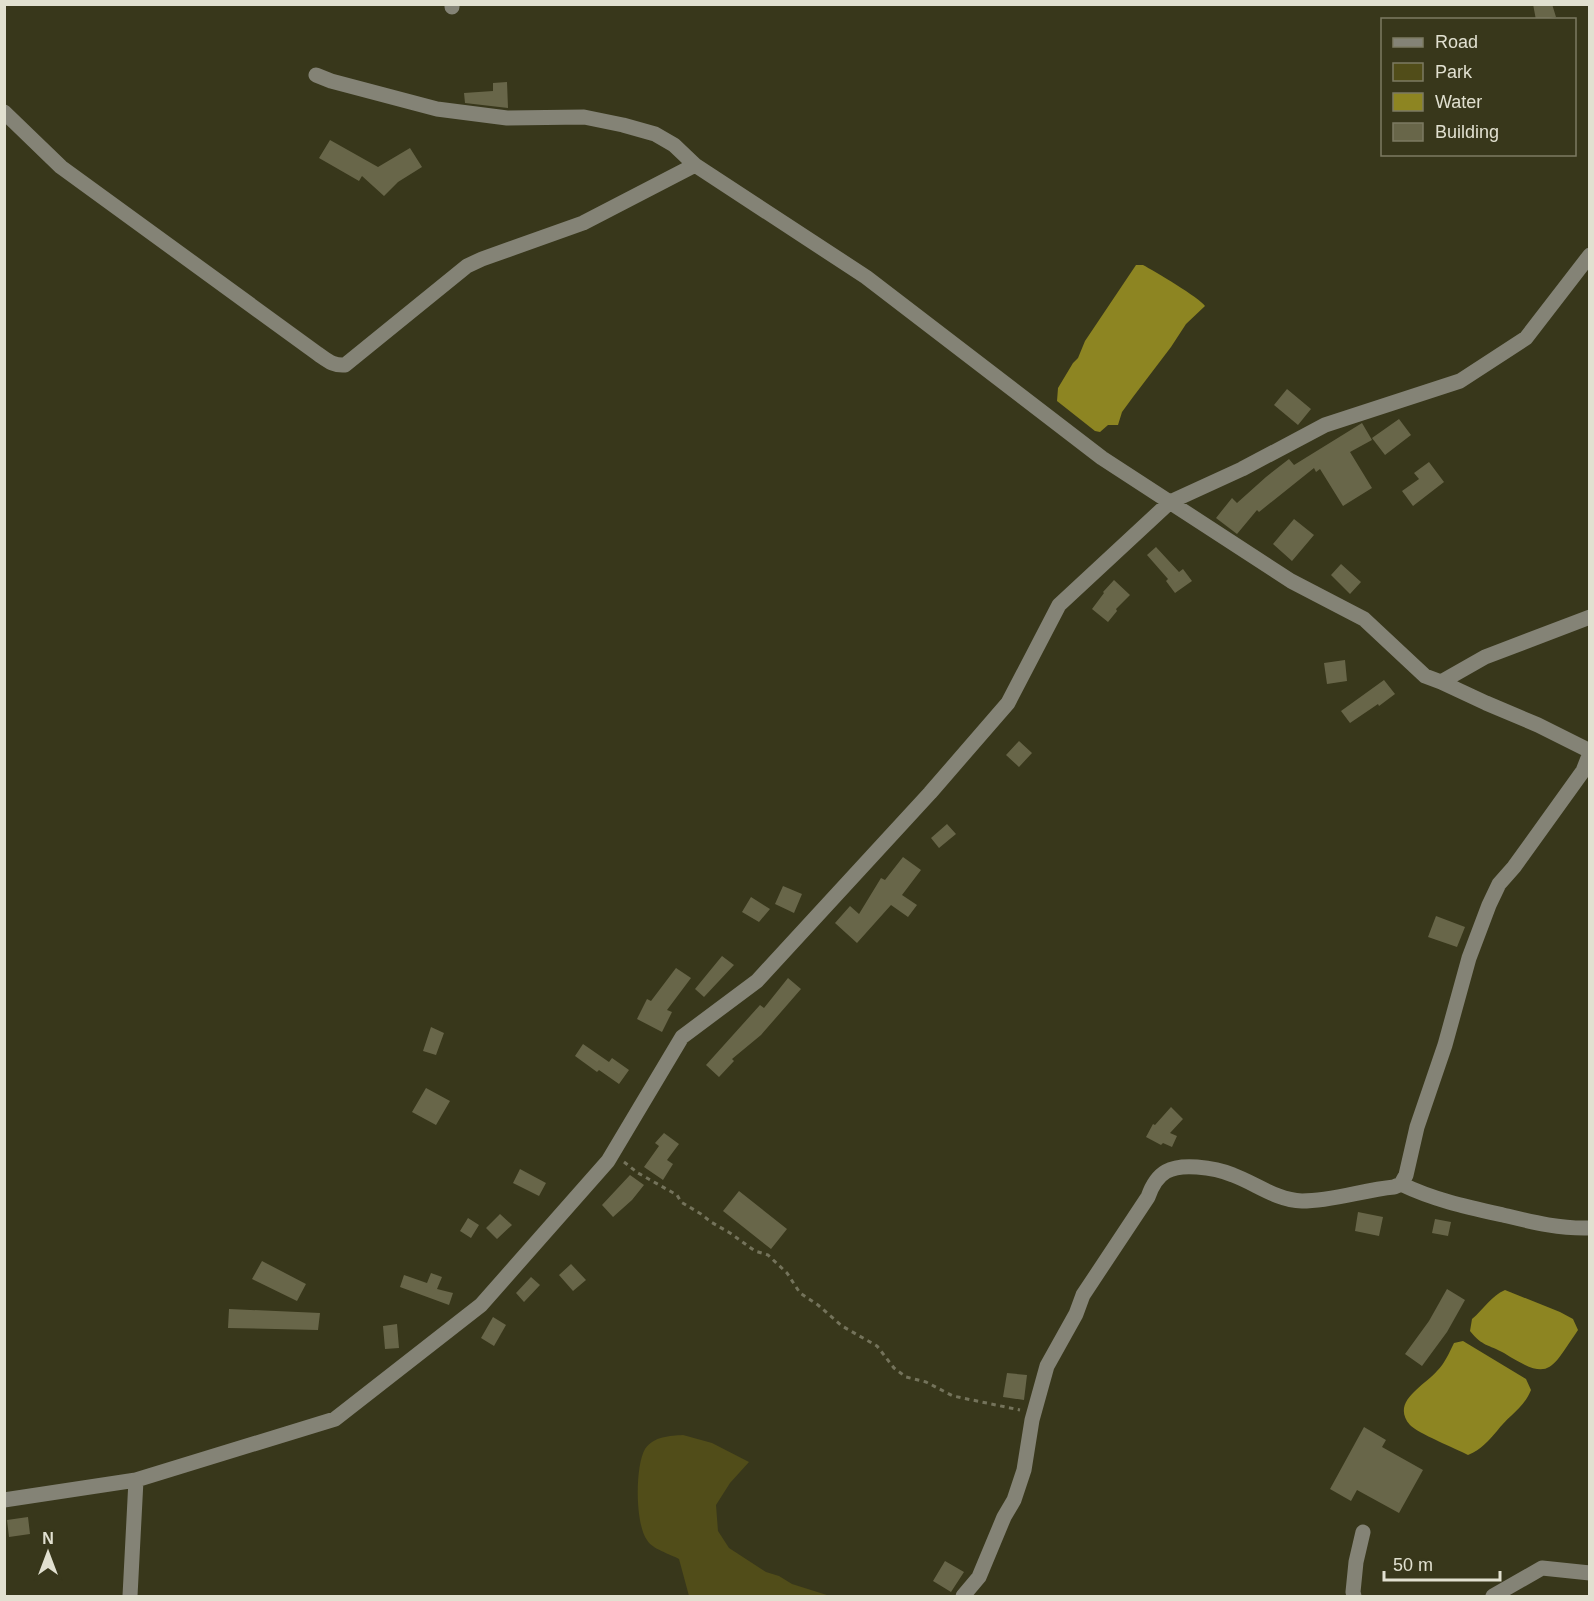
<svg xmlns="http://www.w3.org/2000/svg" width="1594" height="1601" viewBox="0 0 1594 1601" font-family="Helvetica,sans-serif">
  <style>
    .green { fill: #514d19 }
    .water { fill: #8d8522 }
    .building { fill: #686649 }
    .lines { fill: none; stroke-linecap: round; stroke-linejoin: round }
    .path { stroke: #74735b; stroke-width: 3; stroke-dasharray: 4.5 4.5; stroke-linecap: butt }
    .minor { stroke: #848376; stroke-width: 15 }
  </style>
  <rect width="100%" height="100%" fill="#38371b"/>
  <path class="green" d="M683,1435L712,1443L749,1462L730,1483L716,1505L718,1531L729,1548L766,1572L779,1576L792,1584L830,1596H689L679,1559C670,1554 652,1549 647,1540C635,1524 635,1466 645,1449C654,1436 670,1436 683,1435Z"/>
  <path class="water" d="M1136,265H1143C1154,271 1200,298 1205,306L1186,324L1171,347L1133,397L1122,412L1118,425H1108L1100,432L1095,431L1057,401L1058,388L1073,363L1078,358L1085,341Z
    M1505,1290L1560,1312L1573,1319L1578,1330C1550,1371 1550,1382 1504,1353C1488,1344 1483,1347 1470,1331L1472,1319C1484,1309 1491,1296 1505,1290Z
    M1463,1341L1526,1379L1531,1390C1524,1408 1508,1416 1497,1431C1488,1441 1482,1449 1468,1455C1457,1449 1417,1433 1410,1425C1390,1402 1424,1386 1437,1371C1445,1363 1449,1353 1454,1343Z"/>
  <path class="building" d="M1533,4H1552L1556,17L1536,20Z
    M507,82L508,108L465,103L464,93L493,91V83Z
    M330,140L378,167L410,148L422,167L398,182L384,196L362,176L359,181L319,158Z
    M1287,389L1311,409L1298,425L1274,405Z
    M1399,419L1411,435L1385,455L1372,438Z
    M1362,423L1372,440L1350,452L1372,488L1343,506L1320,469L1316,472L1314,468L1259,512L1257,510L1237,534L1216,518L1232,498L1237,503L1266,477L1289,459L1294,465Z
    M1429,462L1444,482L1413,506L1402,491L1419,479L1414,473Z
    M1294,519L1314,535L1292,561L1273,544Z
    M1156,547L1179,572L1183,569L1192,581L1175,593L1166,581L1168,579L1147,555Z
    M1341,564L1361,582L1350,594L1331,575Z
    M1114,580L1130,595L1116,609L1117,611L1108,622L1092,609L1104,593L1103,592Z
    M1345,660L1347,681L1327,684L1324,663Z
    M1384,680L1395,694L1379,706L1378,704L1350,723L1341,711Z
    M1019,741L1032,753L1019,767L1006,755Z
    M947,824L956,834L939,848L931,838Z
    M903,857L921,870L902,895L917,905L908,917L891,905L857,943L835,923L850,906L859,914L881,878L885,880Z
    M783,886L802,894L794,913L775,904Z
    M751,897L770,909L759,922L742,912Z
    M1436,916L1465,927L1457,947L1428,937Z
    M722,956L734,965L704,997L695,989Z
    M676,968L691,978L667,1010L672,1012L662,1032L637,1019L647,999L651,1001Z
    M788,978L801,989L761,1035L732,1059L734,1061L719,1077L706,1065L760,1005L764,1008Z
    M431,1027L444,1033L436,1055L423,1051Z
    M583,1044L609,1062L612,1058L629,1070L619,1084L599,1070L597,1072L575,1056Z
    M426,1088L450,1101L436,1125L412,1112Z
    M1171,1107L1183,1119L1170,1133L1177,1136L1172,1147L1163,1143L1161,1145L1146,1137L1153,1124L1155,1125Z
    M664,1133L679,1144L667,1160L673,1164L663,1180L644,1167L659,1146L655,1143Z
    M520,1169L546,1183L539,1196L513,1183Z
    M630,1175L644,1185L632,1200L613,1217L602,1205Z
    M739,1191L787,1229L771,1249L723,1211Z
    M1358,1212L1383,1217L1379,1236L1355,1231Z
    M500,1214L512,1225L497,1239L486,1228Z
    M468,1218L479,1225L471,1238L460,1231Z
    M1435,1219L1451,1222L1448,1236L1432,1233Z
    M262,1261L306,1284L297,1301L252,1279Z
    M571,1264L586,1280L573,1291L559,1275Z
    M431,1273L442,1277L437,1289L453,1293L449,1305L400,1287L404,1275L427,1283Z
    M531,1277L540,1285L524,1302L516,1293Z
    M1447,1289L1465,1300L1447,1332L1422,1366L1405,1354L1429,1321Z
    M229,1309L320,1313L318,1330L228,1328Z
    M493,1317L506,1325L494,1346L481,1338Z
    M397,1324L399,1348L385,1349L383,1326Z
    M1007,1373L1027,1375L1024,1400L1003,1397Z
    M1364,1427L1386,1440L1382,1447L1423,1470L1399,1513L1357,1490L1351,1501L1330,1489Z
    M28,1517L30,1534L9,1537L7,1520Z
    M945,1561L964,1572L951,1592L933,1581Z"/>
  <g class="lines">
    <path class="path" d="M624,1162L638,1173L677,1195L681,1202L701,1214L711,1222L730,1233L755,1251L768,1255L787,1273L800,1293L818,1305L842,1326L877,1346L894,1368L906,1377L926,1382L953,1396L1020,1410"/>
    <path class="minor" d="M452,4V7
      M316,75L331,81L437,109L507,118L584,117L623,125L655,134L674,145L695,165L866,277L1102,458L1291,581L1364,619L1425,676L1441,682L1485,657L1590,617
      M4,112L61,167L318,354C327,360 333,366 345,365L467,266L482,259L583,223L695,165
      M1441,682L1486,703L1538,725L1590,751
      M1401,1184C1434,1200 1467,1207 1503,1215C1532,1222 1559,1229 1590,1228
      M4,1500L136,1480L335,1419L481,1305L608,1161L682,1037L757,981L930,793L1008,703L1059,605L1170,502L1242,469L1325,425L1460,381L1526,338L1590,255
      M130,1596L136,1480
      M963,1596L979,1577L1004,1517L1014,1500L1024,1470L1032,1420L1047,1366L1076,1314L1083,1295L1148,1197C1157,1171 1171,1165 1197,1167C1210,1168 1221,1170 1233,1175C1257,1184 1276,1200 1302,1201C1333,1201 1363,1190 1394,1187L1401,1184L1406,1175L1417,1127L1445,1045L1469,958L1489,905L1499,884L1514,867L1583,771L1590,753
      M1354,1596L1353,1592L1356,1562L1363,1532
      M1493,1596L1542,1568L1590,1573"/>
  </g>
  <rect width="1594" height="1601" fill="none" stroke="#e1e0d0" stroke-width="12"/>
  <rect x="1381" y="18" width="195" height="138" fill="#38371b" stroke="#7c7b63" stroke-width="1.5"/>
  <rect x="1393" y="38" width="30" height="9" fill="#848376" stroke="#7c7b63" stroke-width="1.5"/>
  <text x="1435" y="48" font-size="18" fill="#e1e0d0">Road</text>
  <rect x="1393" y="63" width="30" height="18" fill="#514d19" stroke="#7c7b63" stroke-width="1.5"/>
  <text x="1435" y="78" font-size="18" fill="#e1e0d0">Park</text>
  <rect x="1393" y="93" width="30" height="18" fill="#8d8522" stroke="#7c7b63" stroke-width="1.5"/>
  <text x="1435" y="108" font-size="18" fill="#e1e0d0">Water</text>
  <rect x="1393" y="123" width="30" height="18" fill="#686649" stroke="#7c7b63" stroke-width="1.5"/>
  <text x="1435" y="138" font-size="18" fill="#e1e0d0">Building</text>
  <g transform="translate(48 1553)" stroke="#38371b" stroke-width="4.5" paint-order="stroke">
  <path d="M0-4.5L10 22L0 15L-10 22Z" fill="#e1e0d0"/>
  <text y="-9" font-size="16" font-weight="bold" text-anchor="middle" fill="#e1e0d0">N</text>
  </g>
  <path d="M1384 1571v9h116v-9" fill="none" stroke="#e1e0d0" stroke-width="3"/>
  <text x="1393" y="1571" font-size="18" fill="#e1e0d0" stroke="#38371b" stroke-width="4.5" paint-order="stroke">50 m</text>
</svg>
